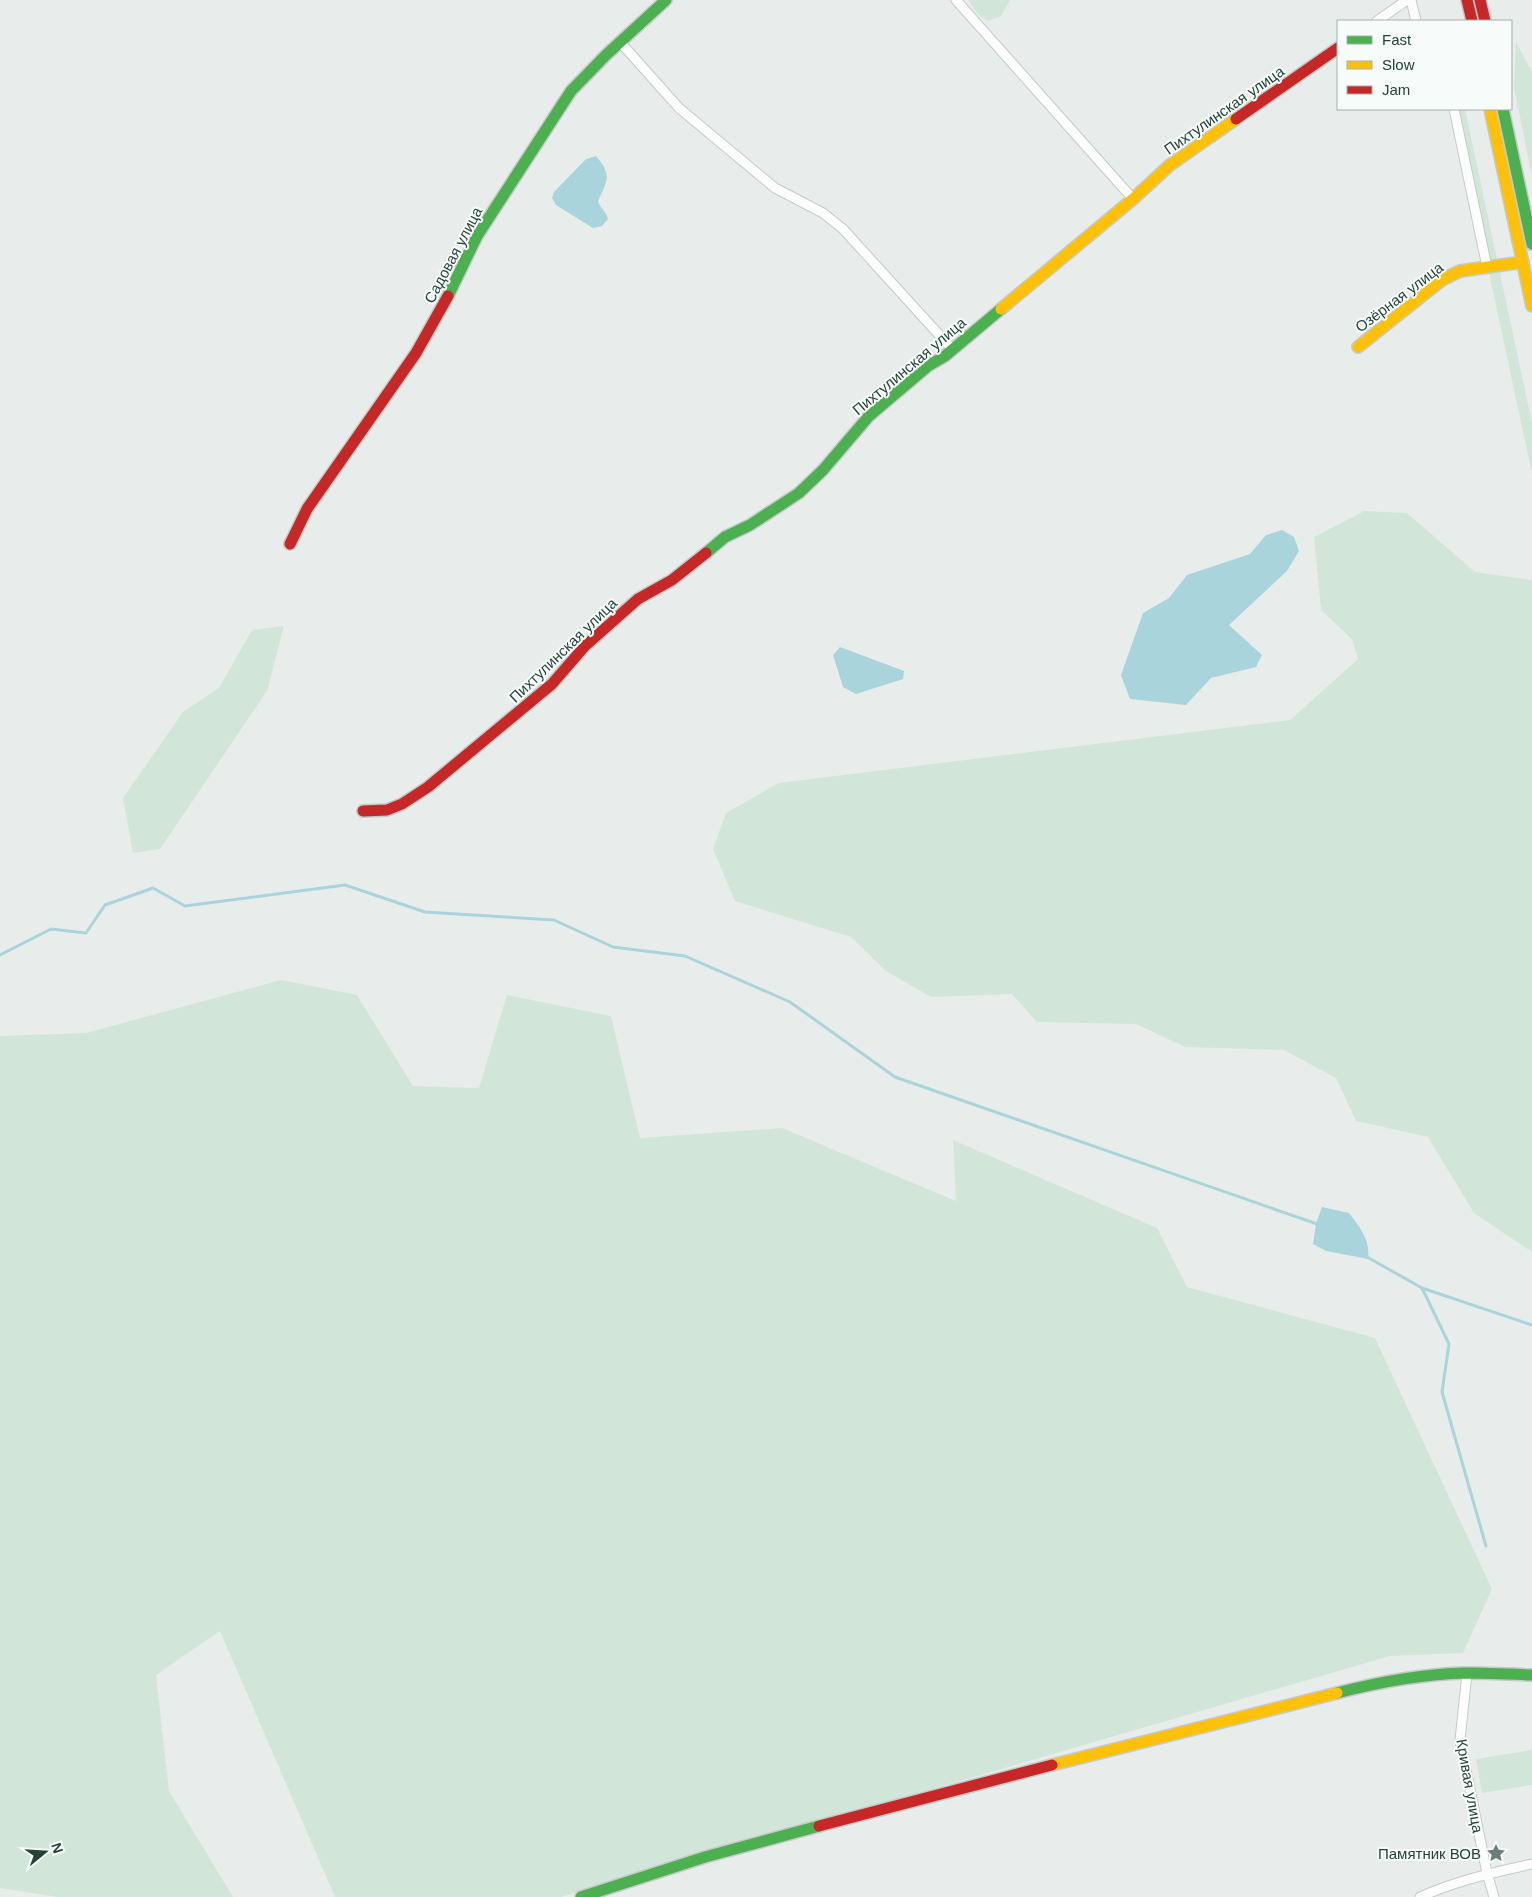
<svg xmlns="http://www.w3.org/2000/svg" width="1532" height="1897" viewBox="0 0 1532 1897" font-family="Helvetica,sans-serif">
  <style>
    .green { fill: #d1e6d8 }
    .water { fill: #a9d4db }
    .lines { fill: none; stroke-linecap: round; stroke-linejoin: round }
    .stream { stroke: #a9d4db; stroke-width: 3 }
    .street-casing { stroke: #c5cac8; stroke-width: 11 }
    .fast-casing { stroke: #c3cbc8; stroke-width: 14 }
    .slow-casing { stroke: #c3cbc8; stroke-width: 14 }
    .jam-casing { stroke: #c3cbc8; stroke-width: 14 }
    .street { stroke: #fcfcfc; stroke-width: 9 }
    .fast { stroke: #4caf50; stroke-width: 11 }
    .slow { stroke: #ffc107; stroke-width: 11 }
    .jam { stroke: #c62828; stroke-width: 11 }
    .labels { text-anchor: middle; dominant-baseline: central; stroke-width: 4; stroke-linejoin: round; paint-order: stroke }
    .street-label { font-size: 15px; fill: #24423a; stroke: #f7fbf9 }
    .poi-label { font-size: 15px; fill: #24423a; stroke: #f7fbf9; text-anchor: end }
  </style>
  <rect width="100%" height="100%" fill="#e8edeb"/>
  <path class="green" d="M968,0H1010L1001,16L988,21L978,14Z
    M1516,42L1532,72V176L1514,87Z
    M1454,109H1465L1532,423V474Z
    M1364,511L1407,513L1475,572L1532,580V1252L1474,1213L1428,1137L1356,1121L1336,1078L1284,1050L1185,1047L1136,1024L1037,1022L1012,994L931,997L886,971L851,937L735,901L713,849L726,813L779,783L1290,720L1358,659L1352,639L1321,610L1314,537Z
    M284,626L267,691L160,849L133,853L123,798L183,712L219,688L252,630Z
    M281,980L357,995L413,1086L479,1088L507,995L611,1016L640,1138L782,1128L956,1201L953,1140L1157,1228L1187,1287L1375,1338L1492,1589L1463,1653L1390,1656L561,1897H335L220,1631L156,1675L169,1791L233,1897H58L0,1888V1036L86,1033Z
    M1532,1750V1785L1482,1793L1476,1759Z"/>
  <path class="water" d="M596,156C612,175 608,179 598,201C600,208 606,211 608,219L602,226L593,228L556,205L552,198L554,192L586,159Z
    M1282,530L1294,537L1299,551L1287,571L1229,625L1262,655L1256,667L1211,678L1186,705L1130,699L1121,675L1143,613L1169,598L1187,575L1250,554L1266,535Z
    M840,647L904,671L903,679L856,694L843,687L833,655Z
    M1322,1207L1349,1213C1359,1226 1371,1240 1368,1259L1326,1251L1313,1244L1316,1224Z"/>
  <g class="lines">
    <path class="stream" d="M0,955L51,929L86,933L105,905L153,888L185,906L345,885L425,912L554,920L613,947L685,956L790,1002L895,1077L1320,1225
      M1367,1257L1422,1288L1449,1344L1442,1392L1486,1546
      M1422,1288L1532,1325"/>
    <g class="street-casing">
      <path id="street" d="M956,0L1133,199
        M1411,0L1416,21
        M1377,21L1407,0
        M621,43L679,108L775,188L823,213L843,229L952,349
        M1454,109L1487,267
        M1467,1673L1460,1740L1487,1873L1494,1897
        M1420,1897C1456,1881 1494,1872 1532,1864"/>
    </g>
    <g class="fast-casing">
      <path id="fast" d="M1503,109L1532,244
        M448,296L477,236L571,91L606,55L666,0
        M706,553L725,537L750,525L799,493L823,470L869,416L928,366L945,356L1001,309
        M1337,1693C1379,1682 1423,1674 1466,1673C1488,1673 1510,1674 1532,1675
        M581,1897L705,1857L819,1826"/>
    </g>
    <g class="slow-casing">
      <path id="slow" d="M1490,109L1532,306
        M1001,309L1133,199L1170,165L1236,119
        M1358,347L1442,280L1460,271L1523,262
        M1052,1765L1337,1693"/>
    </g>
    <g class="jam-casing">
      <path id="jam" d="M1467,0L1472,21
        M1480,0L1485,21
        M1236,119L1338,48
        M290,544L307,509L416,353L448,296
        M363,811L387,810L402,804L428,787L552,684L585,646L638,599L672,580L706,553
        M819,1826L1052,1765"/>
    </g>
    <use href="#street" class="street"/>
    <use href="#fast" class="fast"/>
    <use href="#slow" class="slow"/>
    <use href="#jam" class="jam"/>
  </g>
  <defs>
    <g id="sight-bare" transform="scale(1.5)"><path d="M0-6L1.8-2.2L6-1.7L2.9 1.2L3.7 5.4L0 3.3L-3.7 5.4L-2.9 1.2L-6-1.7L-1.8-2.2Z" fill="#697e78" stroke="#f7fbf9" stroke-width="2.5" paint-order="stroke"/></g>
  </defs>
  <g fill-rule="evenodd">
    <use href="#sight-bare" x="1496" y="1853"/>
  </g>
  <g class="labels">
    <g class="street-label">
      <text transform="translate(1224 110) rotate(-35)">Пихтулинская улица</text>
      <text transform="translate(453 255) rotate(-62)">Садовая улица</text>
      <text transform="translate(1399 297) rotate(-37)">Озёрная улица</text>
      <text transform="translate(909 366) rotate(-40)">Пихтулинская улица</text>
      <text transform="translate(563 650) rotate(-44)">Пихтулинская улица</text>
      <text transform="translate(1470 1786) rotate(80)">Кривая улица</text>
    </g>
    <g class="poi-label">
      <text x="1481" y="1853">Памятник ВОВ</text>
    </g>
  </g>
  <rect x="1337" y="20" width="175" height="90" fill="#f7fbf9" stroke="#a3b1ad"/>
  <rect x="1347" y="36" width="25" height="8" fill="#4caf50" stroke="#a3b1ad"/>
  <text x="1382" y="45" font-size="15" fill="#24423a">Fast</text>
  <rect x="1347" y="61" width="25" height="8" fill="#ffc107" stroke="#a3b1ad"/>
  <text x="1382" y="70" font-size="15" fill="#24423a">Slow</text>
  <rect x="1347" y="86" width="25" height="8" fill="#c62828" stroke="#a3b1ad"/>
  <text x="1382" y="95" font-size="15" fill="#24423a">Jam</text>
  <g transform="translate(45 1852) rotate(72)" stroke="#f7fbf9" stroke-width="4" paint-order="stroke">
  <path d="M0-4L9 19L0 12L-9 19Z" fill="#24423a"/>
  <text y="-8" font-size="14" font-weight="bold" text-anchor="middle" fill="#24423a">N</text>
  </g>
</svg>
